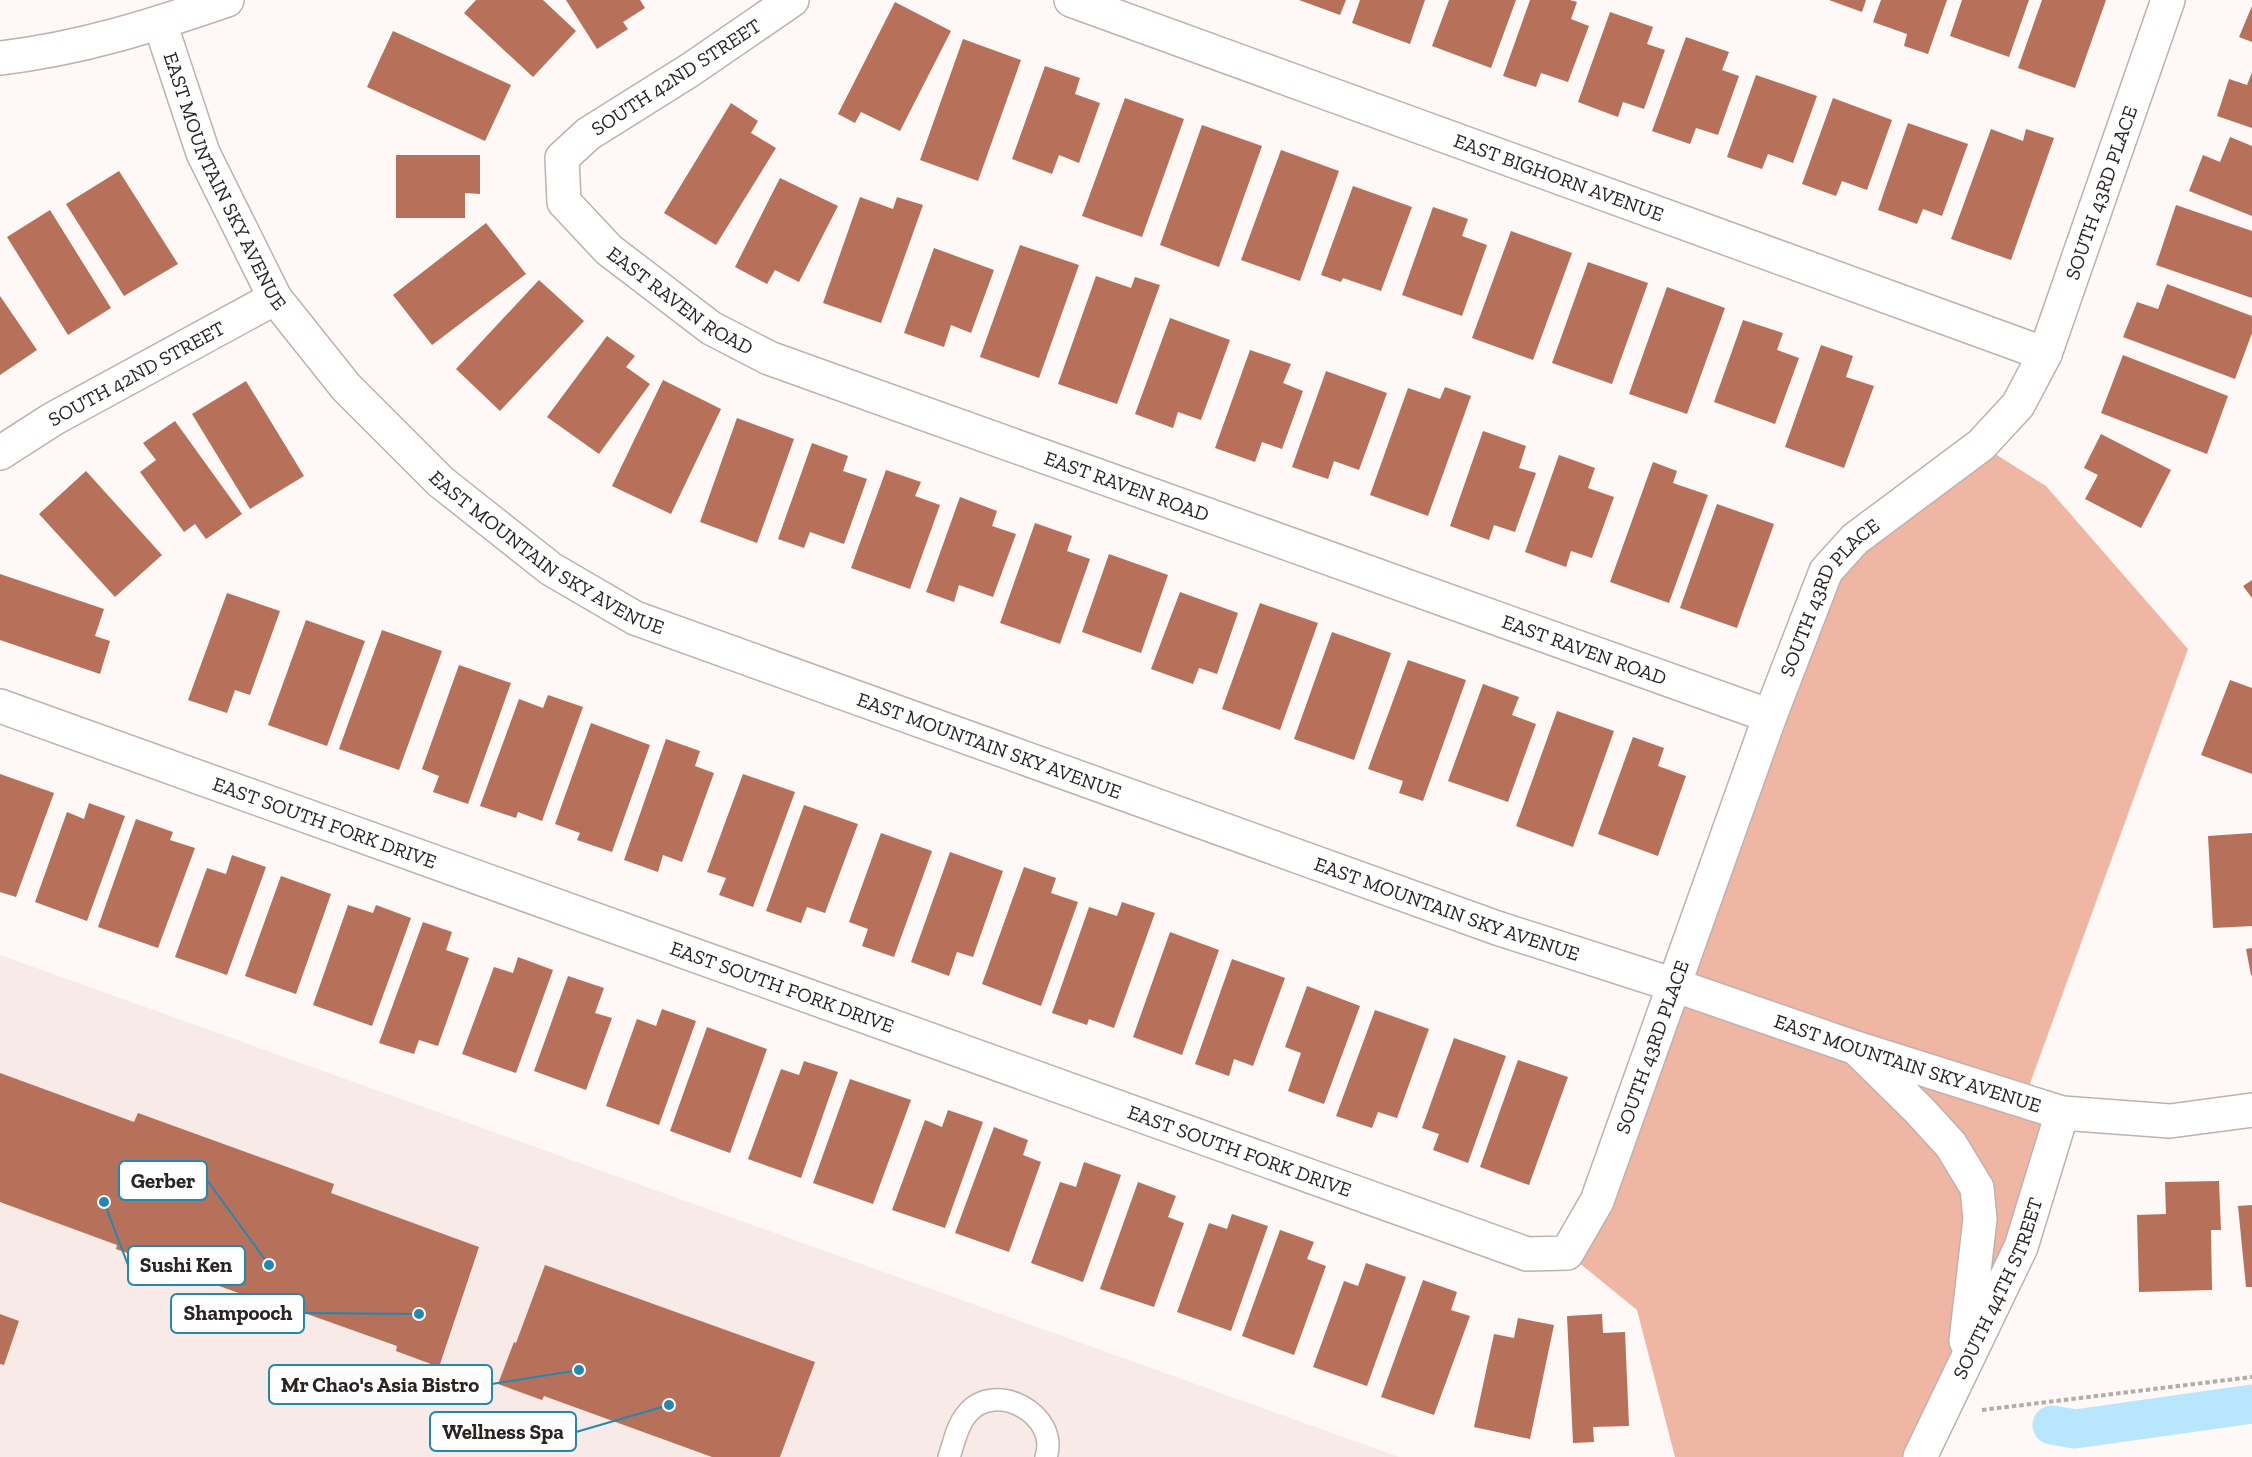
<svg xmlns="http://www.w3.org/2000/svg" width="2252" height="1457" viewBox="0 0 2252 1457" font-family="'Zilla Slab',serif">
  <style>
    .built { fill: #f8eae6 }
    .green { fill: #f0b6a4 }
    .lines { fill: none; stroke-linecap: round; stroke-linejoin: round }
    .canal { stroke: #b7e6fd; stroke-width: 39 }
    .building { fill: #b7705a }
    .lane-casing { stroke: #c0b1ad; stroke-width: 24 }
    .street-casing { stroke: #c0b1ad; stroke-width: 36 }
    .secondary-casing { stroke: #c0b1ad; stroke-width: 36 }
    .path { stroke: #b2acaa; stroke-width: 4; stroke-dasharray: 4.5 3; stroke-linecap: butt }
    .lane { stroke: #fff; stroke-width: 21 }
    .street { stroke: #fff; stroke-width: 33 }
    .secondary { stroke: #fff; stroke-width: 33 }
    .labels { text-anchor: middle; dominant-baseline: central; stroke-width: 4.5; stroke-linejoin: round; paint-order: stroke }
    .street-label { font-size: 20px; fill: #292422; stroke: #fff }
    .leader { fill: none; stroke: #2288b1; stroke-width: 2 }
    .callout-dot { fill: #2288b1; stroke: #fff; stroke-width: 2 }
    .callout { fill: #fff; stroke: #2288b1; stroke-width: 2 }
    .callout-label { font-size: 21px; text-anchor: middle; font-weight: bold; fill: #292422 }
  </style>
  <rect width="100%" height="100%" fill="#fef8f6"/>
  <path class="built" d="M0,955L1399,1457H0Z"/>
  <path class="green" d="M1981,445L2046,486L2188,649L2024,1100L2062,1113L1920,1457H1675L1637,1310L1567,1253L1826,571Z"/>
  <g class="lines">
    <path class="canal" d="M2052,1425L2075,1429L2252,1404"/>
  </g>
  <path class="building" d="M476,0H543L576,31L533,77L464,13Z
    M566,0H640L645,8L623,22L628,29L597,49Z
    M1299,0H1346L1340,15Z
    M1360,0H1425L1410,44L1352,23Z
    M1449,0H1516L1491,68L1432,46Z
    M1530,0H1570L1577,2L1571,19L1589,26L1568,82L1541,73L1536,87L1503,76Z
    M1829,0H1866L1862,12Z
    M1881,0H1947L1928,54L1904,46L1907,34L1873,22Z
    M1962,0H2029L2009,57L1950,36Z
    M2042,0H2106L2075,88L2018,68Z
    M895,2L951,31L900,131L861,112L855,123L838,114Z
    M2252,6V42L2239,37Z
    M1610,12L1653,27L1647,44L1665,50L1644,109L1623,102L1618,117L1578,102Z
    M393,31L511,85L485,141L367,87Z
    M1686,37L1729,52L1722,70L1739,76L1718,135L1696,128L1690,144L1652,131Z
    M963,39L1021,60L978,181L920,160Z
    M1045,66L1080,78L1075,94L1100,103L1079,163L1059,155L1052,174L1012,159Z
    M2252,72V128L2217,116L2229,79L2247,85Z
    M1756,75L1817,96L1793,163L1768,154L1762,169L1727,157Z
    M1125,98L1184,119L1142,237L1082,216Z
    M1833,98L1892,120L1867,190L1842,181L1836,196L1802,184Z
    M731,103L758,121L751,133L776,148L716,245L664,213Z
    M1908,123L1968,144L1942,216L1923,209L1917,224L1878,210Z
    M1202,125L1262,146L1219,267L1160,245Z
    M1991,129L2023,141L2026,129L2054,138L2011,260L1951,239Z
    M2230,137L2252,146V216L2189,191L2203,155L2220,162Z
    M1281,150L1339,171L1300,281L1241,260Z
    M396,155H480V194L465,193V218H396Z
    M119,171L178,264L124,296L66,204Z
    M780,178L838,206L799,282L775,270L767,284L735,267Z
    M1353,186L1412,207L1381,291L1343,278L1341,282L1321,275Z
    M860,197L893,209L897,197L923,205L881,323L823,303Z
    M2176,205L2252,231V298L2156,265Z
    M1433,207L1468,219L1462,236L1487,245L1462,316L1402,295Z
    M50,210L111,308L68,335L7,237Z
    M486,223L526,274L432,345L393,295Z
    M1511,231L1572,253L1533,360L1472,338Z
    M1020,245L1079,265L1039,378L980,357Z
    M934,248L994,270L971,333L951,325L944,347L904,333Z
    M1588,262L1648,283L1612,384L1552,363Z
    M1096,276L1131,288L1135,277L1160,285L1117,404L1058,384Z
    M539,280L584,321L500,411L456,369Z
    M2167,284L2252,316V333L2235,379L2123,337L2137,302L2158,309Z
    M1667,287L1725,308L1687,414L1629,394Z
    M0,296L37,350L0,375Z
    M1170,318L1230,340L1201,420L1178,412L1173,428L1135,414Z
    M1743,320L1783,333L1777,350L1799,358L1775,424L1714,402Z
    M607,336L635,356L626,367L650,384L599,454L547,417Z
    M1821,345L1853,356L1846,377L1874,386L1844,468L1785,447Z
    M1250,350L1291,364L1283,383L1303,391L1282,449L1262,442L1255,462L1215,448Z
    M2123,355L2228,396L2207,454L2101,413Z
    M1326,371L1387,393L1359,470L1334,461L1328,479L1292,467Z
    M663,380L721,409L671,514L612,486Z
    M246,381L304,476L250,509L192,414Z
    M1445,387L1471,396L1428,516L1370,495L1408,388L1440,399Z
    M737,418L794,439L757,543L700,522Z
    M175,421L242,514L206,539L195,524L184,532L140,472L156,460L143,443Z
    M1483,431L1526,446L1519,468L1536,473L1515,532L1494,525L1489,540L1450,526Z
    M2101,434L2171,470L2141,528L2085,499L2098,475L2084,468Z
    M812,443L848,456L843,471L867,479L844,544L810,532L804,548L778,539Z
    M1559,455L1595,468L1588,488L1614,497L1592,558L1571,551L1566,567L1525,552Z
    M1653,462L1677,471L1673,483L1708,495L1669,603L1610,582Z
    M886,470L921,482L915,496L940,505L910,589L851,568Z
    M86,471L162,555L115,597L39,514Z
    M960,497L997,511L992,526L1016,534L993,597L959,585L954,602L926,592Z
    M1717,504L1774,524L1737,628L1680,608Z
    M1035,523L1072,536L1067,551L1090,559L1060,644L1000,623Z
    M1109,554L1168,575L1141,653L1082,632Z
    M0,574L104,609L95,636L110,641L100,674L0,640Z
    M2252,580V598L2243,586Z
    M1180,592L1238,613L1217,674L1199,668L1193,684L1151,669Z
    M227,593L280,611L250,695L235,690L227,713L188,700Z
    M1260,603L1318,623L1280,730L1222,709Z
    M306,620L365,641L327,746L268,725Z
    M382,630L442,651L399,770L339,749Z
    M1332,632L1391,653L1354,760L1294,739Z
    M1408,660L1466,680L1423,801L1399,793L1403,781L1368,769Z
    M459,665L511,683L468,804L433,792L439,776L422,769Z
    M2230,680L2252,688V774L2201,755Z
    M1483,684L1519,697L1512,715L1536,724L1508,802L1448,781Z
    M548,695L583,707L542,821L518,812L516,818L480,806L519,699L543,708Z
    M1557,711L1614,731L1573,847L1516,826Z
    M591,723L650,745L612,852L577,840L580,833L555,824Z
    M1633,737L1664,748L1658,766L1686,776L1658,856L1598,834Z
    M666,739L700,751L695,766L714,773L682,862L663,855L658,872L624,860Z
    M0,774L54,793L16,897L0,892Z
    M743,774L795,792L753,907L719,895L726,878L707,872Z
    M89,803L125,816L87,921L35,902L67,812L84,819Z
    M804,805L858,824L825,913L807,907L801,923L766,911Z
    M136,819L173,832L170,840L195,848L158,948L98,927Z
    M881,833L932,851L894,957L862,946L868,929L849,922Z
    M2252,833V926L2213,928L2208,836Z
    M950,852L1003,871L973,957L957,952L949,976L911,962Z
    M232,855L266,867L227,975L175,957L207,868L226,874Z
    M1024,867L1056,878L1051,893L1078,902L1041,1006L982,984Z
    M281,876L331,894L296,994L245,976Z
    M1122,902L1155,913L1114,1028L1089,1019L1087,1025L1052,1013L1089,907L1117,916Z
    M348,905L373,913L376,905L411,918L372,1026L313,1005Z
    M423,922L452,932L446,950L469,958L438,1046L419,1040L414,1054L379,1043Z
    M1170,932L1219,950L1182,1055L1133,1037Z
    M2252,948V975H2251L2246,949Z
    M518,957L553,970L516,1073L462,1054L494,967L513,973Z
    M1232,959L1285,978L1253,1066L1234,1059L1229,1076L1195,1064Z
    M568,976L604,988L595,1013L612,1018L586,1090L534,1071Z
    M1307,986L1360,1006L1324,1104L1288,1091L1301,1053L1285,1047Z
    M662,1009L696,1021L659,1125L606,1106L637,1019L656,1026Z
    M1375,1010L1429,1029L1397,1118L1378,1112L1372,1128L1336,1116Z
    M707,1027L767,1049L730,1153L670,1131Z
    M1454,1038L1506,1056L1468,1163L1433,1150L1439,1134L1422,1128Z
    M1518,1060L1568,1077L1529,1185L1480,1167Z
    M804,1061L838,1072L801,1178L748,1159L781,1069L799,1075Z
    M0,1073L134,1122L138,1113L334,1184L331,1193L479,1247L439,1367L396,1351L397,1346L265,1299L264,1302L116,1249L117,1245L0,1202Z
    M850,1079L911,1100L873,1204L813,1183Z
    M948,1110L983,1122L945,1228L892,1210L925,1120L942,1127Z
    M994,1127L1028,1140L1023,1155L1041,1162L1009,1252L955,1233Z
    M1084,1162L1121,1175L1083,1282L1031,1263L1060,1182L1076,1187Z
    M2219,1181L2221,1230H2211L2212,1290L2139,1292L2137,1215L2166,1214L2165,1182Z
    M1138,1182L1176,1196L1168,1217L1184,1223L1154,1307L1100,1289Z
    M2252,1205V1287H2246L2238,1206Z
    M1232,1214L1268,1226L1231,1331L1177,1312L1209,1223L1227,1229Z
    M1280,1230L1314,1242L1307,1259L1326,1266L1294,1355L1242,1336Z
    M1366,1263L1406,1277L1367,1386L1313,1367L1344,1281L1358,1286Z
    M545,1265L815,1362L780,1457H712L544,1396L542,1400L498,1384L514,1342L516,1343Z
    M1423,1280L1457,1292L1451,1310L1470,1316L1434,1415L1381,1397Z
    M0,1314L19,1321L4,1365L0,1364Z
    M1602,1314L1603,1333L1625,1332L1629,1426L1593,1427L1594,1442L1573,1443L1567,1316Z
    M1518,1318L1554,1325L1530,1439L1474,1427L1494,1334L1514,1338Z"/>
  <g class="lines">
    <g class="lane-casing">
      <path id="lane" d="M949,1457C954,1443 957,1425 967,1414C995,1379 1060,1415 1046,1457"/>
    </g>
    <g class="street-casing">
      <g id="street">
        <path id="s1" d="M792,0L690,70L588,134L562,158L564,202L609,250L711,328L769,358L833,381L1770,716"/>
        <path id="s2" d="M1071,0L2045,354"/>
        <path id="s3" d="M160,23L203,153L275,298L346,387L441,482L551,569L635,618L1497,928L1674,985L1856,1048L2062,1113L2170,1121L2252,1110"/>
        <path d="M0,58C79,49 152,26 227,0"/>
        <path id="s4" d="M0,453L53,419L275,298"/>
        <path id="s5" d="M0,706L1527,1254L1567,1253L1597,1201L1770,716L1826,571L1855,539L1981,445L2018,405L2045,354L2168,0"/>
      </g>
    </g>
    <g class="secondary-casing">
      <g id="secondary">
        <path d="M1856,1048L1919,1110L1951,1145L1977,1188L1980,1219L1966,1341"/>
        <path id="s6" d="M1920,1457L2021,1247L2062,1113"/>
      </g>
    </g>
    <path class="path" d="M1982,1410L2252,1377"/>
    <use href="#lane" class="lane"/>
    <use href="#street" class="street"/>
    <use href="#secondary" class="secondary"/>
  </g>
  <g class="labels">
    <g class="street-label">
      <text transform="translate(676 77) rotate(-33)">SOUTH 42ND STREET</text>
      <text stroke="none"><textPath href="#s2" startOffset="519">EAST BIGHORN AVENUE</textPath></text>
      <text stroke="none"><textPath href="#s3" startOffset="171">EAST MOUNTAIN SKY AVENUE</textPath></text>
      <text stroke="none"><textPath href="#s5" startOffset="2876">SOUTH 43RD PLACE</textPath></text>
      <text stroke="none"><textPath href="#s1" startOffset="477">EAST RAVEN ROAD</textPath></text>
      <text stroke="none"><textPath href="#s4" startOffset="158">SOUTH 42ND STREET</textPath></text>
      <text stroke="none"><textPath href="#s1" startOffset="963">EAST RAVEN ROAD</textPath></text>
      <text stroke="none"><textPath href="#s3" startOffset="675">EAST MOUNTAIN SKY AVENUE</textPath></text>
      <text stroke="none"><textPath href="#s5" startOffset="2372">SOUTH 43RD PLACE</textPath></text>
      <text stroke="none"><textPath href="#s1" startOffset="1449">EAST RAVEN ROAD</textPath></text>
      <text stroke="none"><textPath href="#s3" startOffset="1161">EAST MOUNTAIN SKY AVENUE</textPath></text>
      <text stroke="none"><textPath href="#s5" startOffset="345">EAST SOUTH FORK DRIVE</textPath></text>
      <text stroke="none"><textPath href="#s3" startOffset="1647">EAST MOUNTAIN SKY AVENUE</textPath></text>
      <text stroke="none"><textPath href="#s5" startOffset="831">EAST SOUTH FORK DRIVE</textPath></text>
      <text stroke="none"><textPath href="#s5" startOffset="1886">SOUTH 43RD PLACE</textPath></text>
      <text stroke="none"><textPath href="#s3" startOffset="2133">EAST MOUNTAIN SKY AVENUE</textPath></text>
      <text stroke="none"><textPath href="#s5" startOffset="1317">EAST SOUTH FORK DRIVE</textPath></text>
      <text stroke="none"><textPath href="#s6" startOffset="186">SOUTH 44TH STREET</textPath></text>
    </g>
  </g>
  <path class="leader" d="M269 1265L207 1180M104 1202L128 1265M419 1314L304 1313M579 1370L492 1384M669 1405L576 1432"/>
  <g class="callout-dot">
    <circle cx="269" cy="1265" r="6"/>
    <circle cx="104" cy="1202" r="6"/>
    <circle cx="419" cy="1314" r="6"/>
    <circle cx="579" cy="1370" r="6"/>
    <circle cx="669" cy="1405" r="6"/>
  </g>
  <g class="callout">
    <rect x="119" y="1161" width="88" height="39" rx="6"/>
    <rect x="128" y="1246" width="117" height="39" rx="6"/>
    <rect x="171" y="1294" width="133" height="39" rx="6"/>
    <rect x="269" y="1365" width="223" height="39" rx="6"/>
    <rect x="430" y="1412" width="146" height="39" rx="6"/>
  </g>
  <g class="callout-label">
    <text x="163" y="1188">Gerber</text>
    <text x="186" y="1272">Sushi Ken</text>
    <text x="238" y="1320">Shampooch</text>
    <text x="380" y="1392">Mr Chao's Asia Bistro</text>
    <text x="503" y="1439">Wellness Spa</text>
  </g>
</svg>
